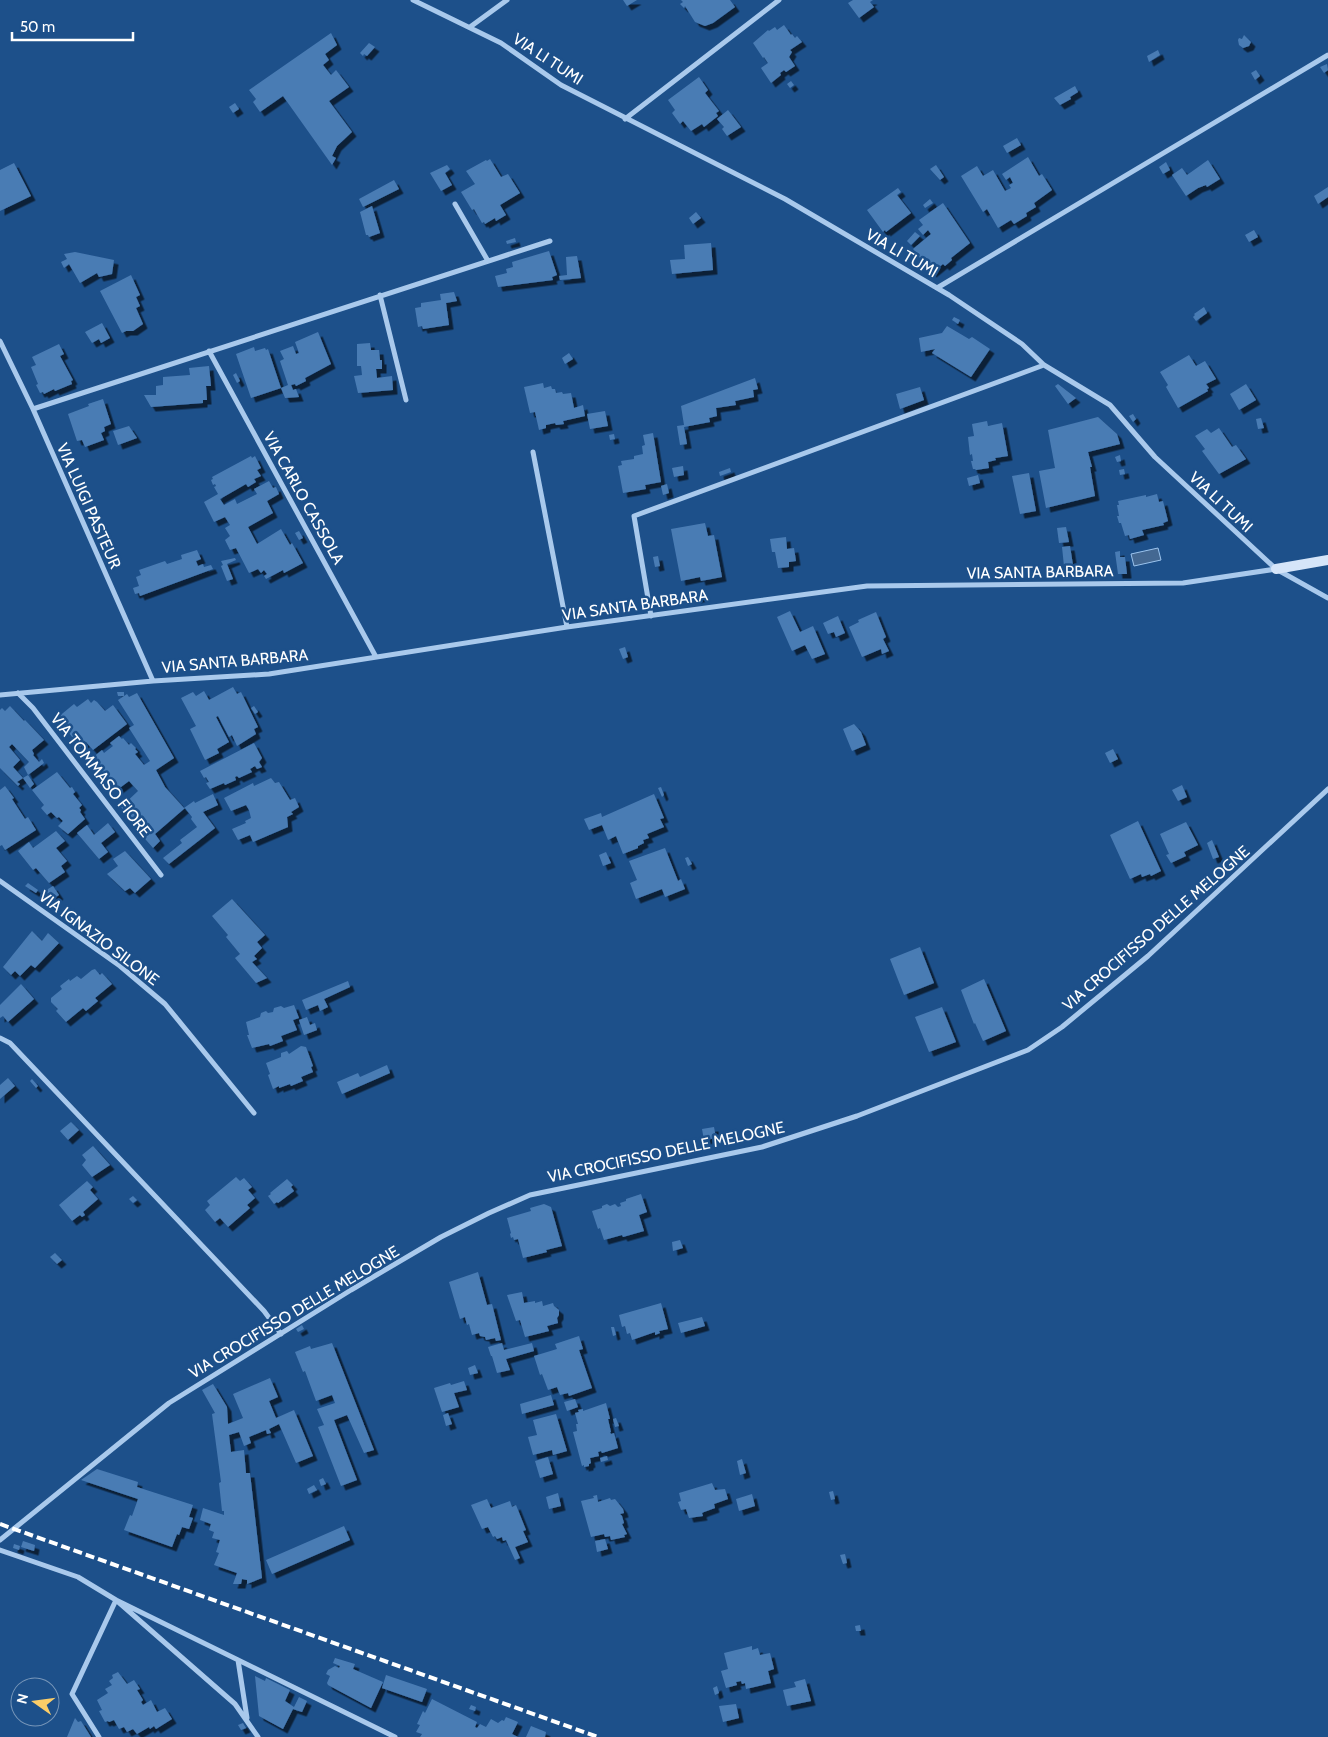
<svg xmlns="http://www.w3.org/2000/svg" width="1328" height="1737" viewBox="0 0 1328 1737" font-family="Cabin,sans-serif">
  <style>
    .water { fill: #446892; stroke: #9cc4ee }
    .building { fill: #4a7cb4; filter: url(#shadow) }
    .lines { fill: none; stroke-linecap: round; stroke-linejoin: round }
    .street { stroke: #a9c9ec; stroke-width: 5 }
    .secondary { stroke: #d5e5f9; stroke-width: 10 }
    .rail { stroke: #fff; stroke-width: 4; stroke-dasharray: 9 4; stroke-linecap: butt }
    .labels { text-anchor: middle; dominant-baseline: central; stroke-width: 5; stroke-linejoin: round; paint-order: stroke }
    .street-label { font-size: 16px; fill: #fff; stroke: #1d508a }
  </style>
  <defs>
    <filter id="shadow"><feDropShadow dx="4.5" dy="4.5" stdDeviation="0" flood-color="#0009"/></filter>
  </defs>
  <rect width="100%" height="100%" fill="#1d508a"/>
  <path class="water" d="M1158,548L1161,560L1134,566L1131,554Z"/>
  <path class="building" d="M623,0H637L627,6Z
    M681,0H730L735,7L713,23L705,26L695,22L685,6L684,8L680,4L683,2Z
    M853,0H873L870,2L874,7L859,18L848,3Z
    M784,25L791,35L792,34L795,38L797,36L802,42L790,50L792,52L789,57L795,66L786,72L784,70L780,73L781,75L771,83L761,68L768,63L764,57L763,58L753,43L768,30L769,31L775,27L777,30Z
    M331,33L337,45L325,54L329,60L323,65L331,75L336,70L349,87L329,101L352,132L337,146L332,156L336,158L332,165L283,96L260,112L253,102L256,99L249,90Z
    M1244,35L1251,42L1249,46L1243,48L1239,45L1238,40L1239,38L1242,39Z
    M369,43L375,47L367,56L364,54L363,56L360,53Z
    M1158,50L1160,55L1149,62L1147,56Z
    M1327,64L1328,70L1324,73L1320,67Z
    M1256,70L1260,76L1255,80L1251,73Z
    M699,77L708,90L705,93L719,111L716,113L718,116L704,127L702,124L691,131L683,121L680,124L672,113L675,110L668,100Z
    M791,81L794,85L790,88L787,84Z
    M1075,86L1078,92L1070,97L1071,99L1060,105L1054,98Z
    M235,103L239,109L233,113L229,107Z
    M728,110L741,127L727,136L722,129L724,127L717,119Z
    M1017,138L1021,145L1007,153L1003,146Z
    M1028,157L1039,176L1042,174L1052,190L1034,203L1036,207L1026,213L1027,216L1014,224L1011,220L998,228L987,209L983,212L961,176L977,166L983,176L993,170L1005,191L1011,188L1009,185L1013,183L1010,177L1006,180L1002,174Z
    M490,159L501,177L508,174L520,193L500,205L506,215L496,221L495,218L485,224L484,222L482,223L474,209L472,210L461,192L475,184L466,171L486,160L487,161Z
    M1208,160L1220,179L1207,187L1206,185L1198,188L1186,196L1172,175L1182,168L1187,175Z
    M1166,162L1170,170L1163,174L1159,167Z
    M14,163L31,196L0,211V170Z
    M447,165L450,169L445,173L452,185L441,191L430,173Z
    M936,165L944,177L940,180L930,169Z
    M394,180L399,189L363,207L359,199Z
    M1328,187V197L1318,204L1314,196Z
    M898,188L901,192L897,195L911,213L886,232L885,230L883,232L867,210Z
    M930,199L933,203L925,208L923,205Z
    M943,203L970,243L951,258L952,260L945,266L943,264L932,273L913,249L931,234L928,230L923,235L918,229L923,225L919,220Z
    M372,206L380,233L369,237L368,235H366L360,212Z
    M696,212L701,218L693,224L689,218Z
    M1254,230L1258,237L1249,242L1245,235Z
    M915,232L920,236L911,245L907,241Z
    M515,238L516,242L507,244L506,241Z
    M711,243L713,270L672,274L670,260L685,259L684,245Z
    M549,251L557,275L552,277L553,280L498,287L495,276L507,273L506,269L513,267L512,262Z
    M75,252L114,260L112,274L99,277L97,273L80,283L69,264L64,268L61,262L67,259L64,254Z
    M577,256L581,278L560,280L559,276L567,275L566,257Z
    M131,275L140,295L136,297L140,306L136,308L143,324L133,331H126L122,333L100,291Z
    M454,292L457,301L446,303L449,325L423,329L422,326L418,327L415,308L421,307V303L441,300L440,294Z
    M1204,307L1207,313L1196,321L1193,317L1195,315L1194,314Z
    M954,317L960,320L958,324L952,320Z
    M102,323L110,338L101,343L99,339L92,343L85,332Z
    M947,326L969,339L972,337L990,349L971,377L932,353L935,349L921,352L919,338L942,333Z
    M318,332L331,364L305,378L306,381L296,386L295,384L291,385L293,390L296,389L299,397L285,398L281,388L288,385L280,361L284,359L280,351L293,346L296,354L299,353L295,342Z
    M370,343L371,350H379L380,360H382V369H376L377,378L392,376L393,390L358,393L354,376L362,375L361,366H357V344Z
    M59,344L64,354L60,356L73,380L71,381L72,384L55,391L54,389L44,394L43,392L40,393L36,385L38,384L31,367L36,365L32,357Z
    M254,347L255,351L265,348L266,350L268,349L281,388L251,398L236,354Z
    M569,353L573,359L565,364L562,358Z
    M1189,355L1196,366L1205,361L1216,379L1206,384L1209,388L1207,389L1208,391L1178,408L1166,387L1168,385L1160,372Z
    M209,366L211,386H206L207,400H203V403L151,407L144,395H156V386L163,385V377L190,375L189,368Z
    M236,373L240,381L237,383L233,375Z
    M755,378L758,389L753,390L754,397L735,401L736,405L716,408L717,416L709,418L710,422L684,427L687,444L680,445L677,426L684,425L681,406Z
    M543,383L544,388L551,386L552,389H555L556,393L562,392L563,394L571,393L574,408L583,405L585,416L563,421L564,424L556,425L555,423L546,425V428L539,430L535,412L530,413L524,387Z
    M1058,384L1076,398L1068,404L1055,386Z
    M1246,384L1256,400L1239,410L1230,394Z
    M920,387L924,400L900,409L896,394Z
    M103,399L111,424L104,427L105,431L101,433L104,440L85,447L82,440L77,441L68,414L89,406L88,404Z
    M605,411L608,426L590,429L587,414Z
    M1133,414L1136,419L1133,422L1129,416Z
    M1098,417L1117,434L1120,444L1088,452L1092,467H1090L1095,496L1046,508L1039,471L1055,468L1048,430Z
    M1261,418L1264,428L1258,429L1256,419Z
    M987,421L988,426L1002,423L1008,456L995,458L996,460L988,462L989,468L976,470L975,469H973L971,461H973L972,454L970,455L968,437L974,436L972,424Z
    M129,426L137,438L118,445L113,431Z
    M1219,428L1232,447L1236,445L1246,459L1219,474L1202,451L1205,449L1195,436L1207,429L1211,433Z
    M653,433L661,482L645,485L646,489L623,493L618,466L622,465L621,461L634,459V456L643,454L642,446L645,445L643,435Z
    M614,434L615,439L610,440L609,435Z
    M1120,455L1121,461L1117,462L1115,457Z
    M251,456L252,458L255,456L261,468L257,470L261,476L254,479L256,482L248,487L246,484L220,499L224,505L235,499L237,504L257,494L254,489L269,481L273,488L276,487L279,494L267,501L273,513L248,527L257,544L281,529L290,545L292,543L303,563L284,573L283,570L266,579L264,576L267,574L264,570L261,573L258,569L249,573L236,548L230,550L225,540L230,536L225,528L230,525L225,517L214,522L204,502L218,494L214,487L216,486L215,484L213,485L211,480L213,479L212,477Z
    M683,466L684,475L674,477L672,468Z
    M730,468L731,472L720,476L719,472Z
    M1124,469L1125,474L1120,475L1119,470Z
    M1029,473L1036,511L1020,514L1012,476Z
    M978,475L980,483L969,486L967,478Z
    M667,484L669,493L663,495L661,486Z
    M1157,494L1159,502L1163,501L1168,521L1163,523L1164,525L1142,530L1144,535L1130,539L1129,535L1125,536L1121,523H1119L1117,516H1119L1117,505H1119L1118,501L1146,495V497Z
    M705,523L708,536L714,535L722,577L701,581L700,577L681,581L671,529Z
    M1066,527L1069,542L1059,543L1057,528Z
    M299,531L303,538L299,540L295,533Z
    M786,537L787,549L794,548L796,561L789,562V567L778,568L775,552H772L770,539Z
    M1070,546L1073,565L1064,566L1062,547Z
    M197,550L201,559L196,561L198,566L203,564L204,567L211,565L213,569L140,596L139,593L135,594L133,588L139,586L136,577L141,575L139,570L165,561L167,564L182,559L181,555Z
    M1120,551V557H1125L1127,574H1118L1115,552Z
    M658,556L660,566L655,567L653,557Z
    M235,558L236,560L227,564L233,579L227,581L221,566L223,565L221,561Z
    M702,593V597L696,599L695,594Z
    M790,611L800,632L813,626L825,654L812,659L805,645L792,651L777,617Z
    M876,612L886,637L883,639L889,651L882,654L881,649L862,657L849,627L859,622L858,620Z
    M838,616L845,633L836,637L834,632L828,634L823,623Z
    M625,647L628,657L623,659L619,649Z
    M233,687L237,694L241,692L258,727L254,729L256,734L237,746L232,735L229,737L218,716L216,717L229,742L217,749L219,753L205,760L190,729L196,726L181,698L193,692L196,696L204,691L209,700Z
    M117,692H124V696H118Z
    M137,693L174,758L156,770L165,787L184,808L194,801L195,803L213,794L218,805L203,812L215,828L169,864L163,858L182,843L180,840L197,827L191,819L192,817L185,808L155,834L160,841L153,848L127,818L129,816L121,807L138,791L129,781L117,790L91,759L102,750L104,753L113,746L110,743L119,736L122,739L123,738L129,745L131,743L136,748L135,749L138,752L135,754L144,765L150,761L129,728L134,725L118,700L127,694L129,697Z
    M88,699L91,703L94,700L97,702L105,711L113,705L127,724L93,750L86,742L80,747L57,718L74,704L77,707Z
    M10,706L24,721L25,720L44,740L32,750L34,754L33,755L39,762L42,759L44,763L28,775L34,784L30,788L23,778L28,775L24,767L29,762L12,744L9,747L20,760L13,767L23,778L17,782L20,784L18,786L0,768V710L2,708L5,711Z
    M254,706L258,712L255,714L251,708Z
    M854,724L861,732L866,745L852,751L843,729Z
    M254,743L262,758L259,762L262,767L257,769L255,766L250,769L252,772L239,778L237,776L235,777L236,780L225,785L224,783L210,789L206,783L209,782L206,777L204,778L200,771Z
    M1113,749L1118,759L1110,763L1105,753Z
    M57,772L70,788L72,787L75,792L73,794L82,805L79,808L81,810L80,812L85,819L68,834L58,826L63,821L59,817L57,818L51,812L47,815L41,808L44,805L32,790Z
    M271,778L275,783L279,782L290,800L295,798L299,807L291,812L293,814L287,817L288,827L253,842L250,835L238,840L232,829L246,823L245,821L251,818L249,810L246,805L231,811L224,798L253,783L254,786Z
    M1182,785L1187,797L1178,801L1172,790Z
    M5,786L14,798L12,799L25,819L28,817L36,830L5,850L2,845L0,846V790Z
    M661,787L664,795L662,797L658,788Z
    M654,794L664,818L660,819L664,827L647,834L649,838L643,840L644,843L638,846V848L623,854L616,836L608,840L602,825L589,830L584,819L601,813L602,817Z
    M1138,821L1161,871L1151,876L1150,874L1142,877L1141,874L1130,879L1110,835Z
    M1186,822L1198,845L1184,852L1186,856L1171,863L1166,855L1169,854L1160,834Z
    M108,823L115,832L101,843L108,852L99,859L77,833L87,825L94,835Z
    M56,831L65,841L56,848L67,861L61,866L65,872L49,883L36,868L33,870L18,851L29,842L33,848Z
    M1212,840L1219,857L1213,859L1207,843Z
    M665,848L678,881L681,879L685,889L665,897L662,889L636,899L630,883L637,880L629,861Z
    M125,851L151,879L135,893L130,888L125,891L107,874L118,866L113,859Z
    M606,852L611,863L603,866L599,855Z
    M688,857L692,864L688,866L685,858Z
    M28,883L38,890L36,893L25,886Z
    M53,886L59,895L49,902L43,892Z
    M232,899L265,935L257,942L262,948L254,956L257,959L252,962L267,978L256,983L235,958L240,954L226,937L228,935L212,916Z
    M1169,909L1172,912L1155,927L1152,924Z
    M32,931L42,941L48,933L59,943L35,968L31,965L20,976L15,971L11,975L3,967Z
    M920,947L934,983L904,995L890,959Z
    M95,969L100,975L102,973L112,984L95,998L98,1001L86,1011L83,1008L66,1022L56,1011L58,1009L51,1002V998L62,989L60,986L69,979L70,981L77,976L81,979L92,970Z
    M984,979L1006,1031L983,1041L975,1023L974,1024L961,990Z
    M348,981L350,987L324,999L328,1007L320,1011L318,1005L306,1010L302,1000Z
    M21,984L34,999L8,1022L3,1016L0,1018V1005Z
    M294,1005L299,1018L293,1020L297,1030L281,1036L283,1041L270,1046L269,1044L252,1048L247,1035H249L246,1022L260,1017L261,1013L266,1011L268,1013L273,1012L274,1008L281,1006L284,1008Z
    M942,1007L956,1042L929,1052L915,1017Z
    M307,1017L310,1025L315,1023L317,1030L304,1035L299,1020Z
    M301,1046L306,1047L313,1066L311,1067L313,1072L301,1077L303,1081L291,1086L290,1084L279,1088V1086L273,1089L268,1075L270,1074L266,1063L281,1057V1053L287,1051L289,1054Z
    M387,1065L390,1073L342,1094L337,1082L358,1073L360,1077Z
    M8,1078L15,1086L0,1099V1085Z
    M32,1079L38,1086L36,1088L30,1081Z
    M71,1122L79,1130L68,1140L60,1131Z
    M714,1127L716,1138L704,1140L702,1129Z
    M93,1146L110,1165L92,1177L82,1165L86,1160L82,1155Z
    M236,1177L240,1181L244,1178L252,1187L248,1190L255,1198L247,1205L250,1208L228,1227L220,1218L215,1222L205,1210L210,1205L207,1201Z
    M287,1179L293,1185L291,1187L294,1191L278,1203L277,1202L274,1204L268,1196L271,1194L270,1193Z
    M87,1181L93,1187L90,1190L98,1199L83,1212L85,1215L82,1217L80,1215L72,1221L59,1205Z
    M641,1194L647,1212L639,1215L644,1231L623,1237L622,1235L604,1240L600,1228L598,1229L592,1211L602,1208V1206L607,1204L610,1206L615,1204L618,1207L621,1206L620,1203L626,1201V1199Z
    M133,1196L137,1200L133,1203L129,1199Z
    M544,1204L551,1207L562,1246L546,1250L547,1252L523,1258L518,1239L514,1240L513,1237L511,1238L510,1234L511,1233L507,1218L531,1211L530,1208Z
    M680,1240L683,1248L673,1251L672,1242Z
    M55,1253L62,1260L57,1264L50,1257Z
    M478,1272L487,1305L492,1304L501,1340L496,1341L495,1338L486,1340L485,1337L480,1336L479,1333L472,1335L469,1324L467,1325L465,1317L460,1319L449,1282Z
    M522,1292L524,1303L535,1301V1303L542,1301L543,1306L553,1303L554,1306L559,1310V1315L557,1318L558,1323L547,1326L549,1331L525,1337L520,1320L516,1321L507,1295Z
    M661,1303L668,1329L659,1331L660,1333L655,1335V1332L632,1340L630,1333L627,1334L625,1326L622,1327L619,1315Z
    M702,1317L705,1326L681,1333L678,1323Z
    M302,1325L304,1329L298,1332L296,1329Z
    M611,1327H614L616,1335L613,1336Z
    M579,1336L583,1349L579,1350L592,1388L569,1396L568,1393L560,1395L557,1387L548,1390L542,1374L540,1375L534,1356L557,1349L555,1344Z
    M332,1343L374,1450L364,1453L347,1415L334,1420L357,1480L341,1486L318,1427L324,1425L317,1409L335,1403L332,1395L316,1401L305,1371L303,1372L295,1352L310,1346L311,1349Z
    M502,1343L504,1350L532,1343L534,1351L506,1359L510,1370L497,1373L492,1356H491L488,1347Z
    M475,1365L478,1373L470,1375L468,1368Z
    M270,1378L278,1397L269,1401L276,1418L294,1410L313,1456L296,1463L279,1424L269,1429L271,1433L267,1434L266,1430L249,1437L251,1443L244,1446L239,1432L229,1435L231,1452L244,1450L246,1473H250L262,1578L247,1584V1580L242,1579L241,1584H233L237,1573L214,1565L219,1553L216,1552L220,1540L212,1538L214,1532L209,1530L211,1524L200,1520L203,1508L224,1515V1511H222L219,1483L221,1482L212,1414L215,1413L202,1390L213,1384L227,1407L228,1424L243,1418L233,1394Z
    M464,1381L467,1390L454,1393L459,1407L442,1412L434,1388L450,1383L451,1385Z
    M551,1395L554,1405L522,1414L520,1404Z
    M575,1399L578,1407L567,1411L564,1402Z
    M606,1403L610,1419H608L611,1432H610L611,1434L614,1433L618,1448L602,1453L601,1451L598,1452L599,1456L590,1458L591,1463L589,1464V1466L584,1467V1465L582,1466L573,1432L577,1431L576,1424H578L575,1413L579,1412L578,1410L583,1409V1411Z
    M448,1413L452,1424L446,1426L443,1415Z
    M556,1414L567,1451L553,1455L552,1450L533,1455L528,1437L537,1435L533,1420Z
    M616,1418L619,1426L615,1427L613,1419Z
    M607,1456L608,1460L601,1462L600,1458Z
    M548,1457L553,1474L540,1478L535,1461Z
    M742,1459L746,1473L740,1475L737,1461Z
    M97,1469L138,1482L137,1487L193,1505L189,1517L193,1518L189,1529L182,1527L179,1535L177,1534L172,1547L124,1530L130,1515L132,1516L138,1499L81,1480Z
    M323,1478L326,1484L321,1486L319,1480Z
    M712,1483L715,1490L725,1489L728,1499L714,1504L715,1508L704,1512L702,1513L703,1516L689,1518L686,1509L681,1510L678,1502L681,1501L679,1493Z
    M314,1485L317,1490L309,1494L307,1489Z
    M833,1491L835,1499L831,1500L829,1492Z
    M558,1493L561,1506L549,1509L546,1497Z
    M752,1494L755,1506L739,1511L736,1499Z
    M597,1495L598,1502L610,1498L611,1500L615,1499L623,1509L624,1513L620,1514L622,1516L624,1523L622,1524L627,1534L624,1535L625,1537L611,1540L610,1536L605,1537L604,1534L591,1537L581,1501L594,1498L593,1496Z
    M487,1499L491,1508L510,1501L512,1507L516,1505L526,1530L523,1531L528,1542L515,1547L520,1558L515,1560L506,1540L503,1541L502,1537L497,1539L495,1536L493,1537L488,1527L482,1529L471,1505Z
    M344,1526L350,1540L272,1574L266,1560Z
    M605,1539L608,1549L597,1552L595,1541Z
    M23,1541L35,1545L34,1551L21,1547Z
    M14,1544L20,1546L19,1550L13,1548Z
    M845,1554L847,1563L843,1564L840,1555Z
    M860,1625L861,1631H856L855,1626Z
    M752,1646V1650L758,1648L760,1655L770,1653L774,1669L768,1671L771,1683L746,1689L745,1683L742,1684L741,1681L736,1682L737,1685L726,1688L721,1671L728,1669L724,1653Z
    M335,1658L355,1664L353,1669L383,1682L371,1708L328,1685L327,1683L330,1676L326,1674L328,1670L335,1666L339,1668L340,1666L333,1663Z
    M118,1672L127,1684L134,1680L140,1689L137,1690L143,1700L141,1702L143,1705L151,1700L157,1712L165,1708L172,1719L156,1729L154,1726L150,1729L149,1727L137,1734L133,1729L127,1732L124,1727L119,1729L114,1720L109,1722L108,1721L105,1722L99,1711L102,1710L97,1700L108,1693L105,1689L112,1685L109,1681L113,1678L112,1675Z
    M386,1675L427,1689L422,1702L382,1688Z
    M255,1676L265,1681L266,1678L290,1690L285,1701L294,1707L299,1697L307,1701L302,1712L293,1709L283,1729L259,1716Z
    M805,1679L811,1701L787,1706L783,1690L796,1687L794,1682Z
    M717,1686L719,1693L715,1695L713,1688Z
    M432,1699L477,1722L475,1727L477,1728L480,1724L486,1727L491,1719L498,1723L502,1720L504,1721L506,1717L518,1722L512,1734L518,1737H420L422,1734L416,1732L420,1725L417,1724L423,1711L425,1713Z
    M736,1704L739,1718L723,1722L719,1706Z
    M471,1705L476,1707L475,1711L469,1709Z
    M75,1718L78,1722L81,1721L91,1737H67Z
    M243,1723L246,1728L241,1730L238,1725Z
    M531,1726L546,1732L545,1737H526Z"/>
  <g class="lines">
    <path class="street" d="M413,0L501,43L561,85L785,199L949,295L1022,344L1044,365L1110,405L1155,457L1276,569L1328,598
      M470,27L507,0
      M625,119L779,0
      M455,204L488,261
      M937,288L1328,55
      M380,295L406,400
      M0,341L33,409L153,681
      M209,351L376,657
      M33,409L550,241
      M533,452L567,627
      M651,616L634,516L1044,365
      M18,693L33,708L161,875
      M0,695L153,681L269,674L567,627L867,586L1183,583L1276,569
      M0,881L120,966L165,1004L254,1113
      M0,1038L10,1043L264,1311L281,1334
      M0,1540L169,1403L351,1290L441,1237L489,1213L530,1195L762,1147L857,1116L1028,1050L1062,1027L1148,956L1328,789
      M0,1550L78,1577L116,1600L235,1704L258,1737
      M238,1660L247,1718
      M99,1737L72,1694L116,1600L395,1737"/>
    <path class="secondary" d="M1276,569L1328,560"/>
    <path class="rail" d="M0,1524L598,1737"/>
  </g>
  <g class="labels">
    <g class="street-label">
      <text transform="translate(548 59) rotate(33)">VIA LI TUMI</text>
      <text transform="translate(902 253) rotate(30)">VIA LI TUMI</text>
      <text transform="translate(304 498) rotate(61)">VIA CARLO CASSOLA</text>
      <text transform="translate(1221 502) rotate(43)">VIA LI TUMI</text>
      <text transform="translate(89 506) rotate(66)">VIA LUIGI PASTEUR</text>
      <text transform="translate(1040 572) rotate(-1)">VIA SANTA BARBARA</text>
      <text transform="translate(635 605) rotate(-8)">VIA SANTA BARBARA</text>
      <text transform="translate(235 661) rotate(-5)">VIA SANTA BARBARA</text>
      <text transform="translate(101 775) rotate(52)">VIA TOMMASO FIORE</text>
      <text transform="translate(1156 928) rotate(-41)">VIA CROCIFISSO DELLE MELOGNE</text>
      <text transform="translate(99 938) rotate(37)">VIA IGNAZIO SILONE</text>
      <text transform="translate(666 1152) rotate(-12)">VIA CROCIFISSO DELLE MELOGNE</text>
      <text transform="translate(294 1312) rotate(-31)">VIA CROCIFISSO DELLE MELOGNE</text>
    </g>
  </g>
  <g transform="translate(35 1702) rotate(284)"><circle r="24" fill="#1d508a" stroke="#7796b9"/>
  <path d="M0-4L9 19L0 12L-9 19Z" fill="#fbcd68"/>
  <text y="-8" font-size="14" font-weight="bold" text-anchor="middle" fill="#ffffff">N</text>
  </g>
  <path d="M12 32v8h121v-8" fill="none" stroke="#ffffff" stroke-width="2.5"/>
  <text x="20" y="32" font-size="15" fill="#ffffff" stroke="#1d508a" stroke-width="4" paint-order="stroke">50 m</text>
</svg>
